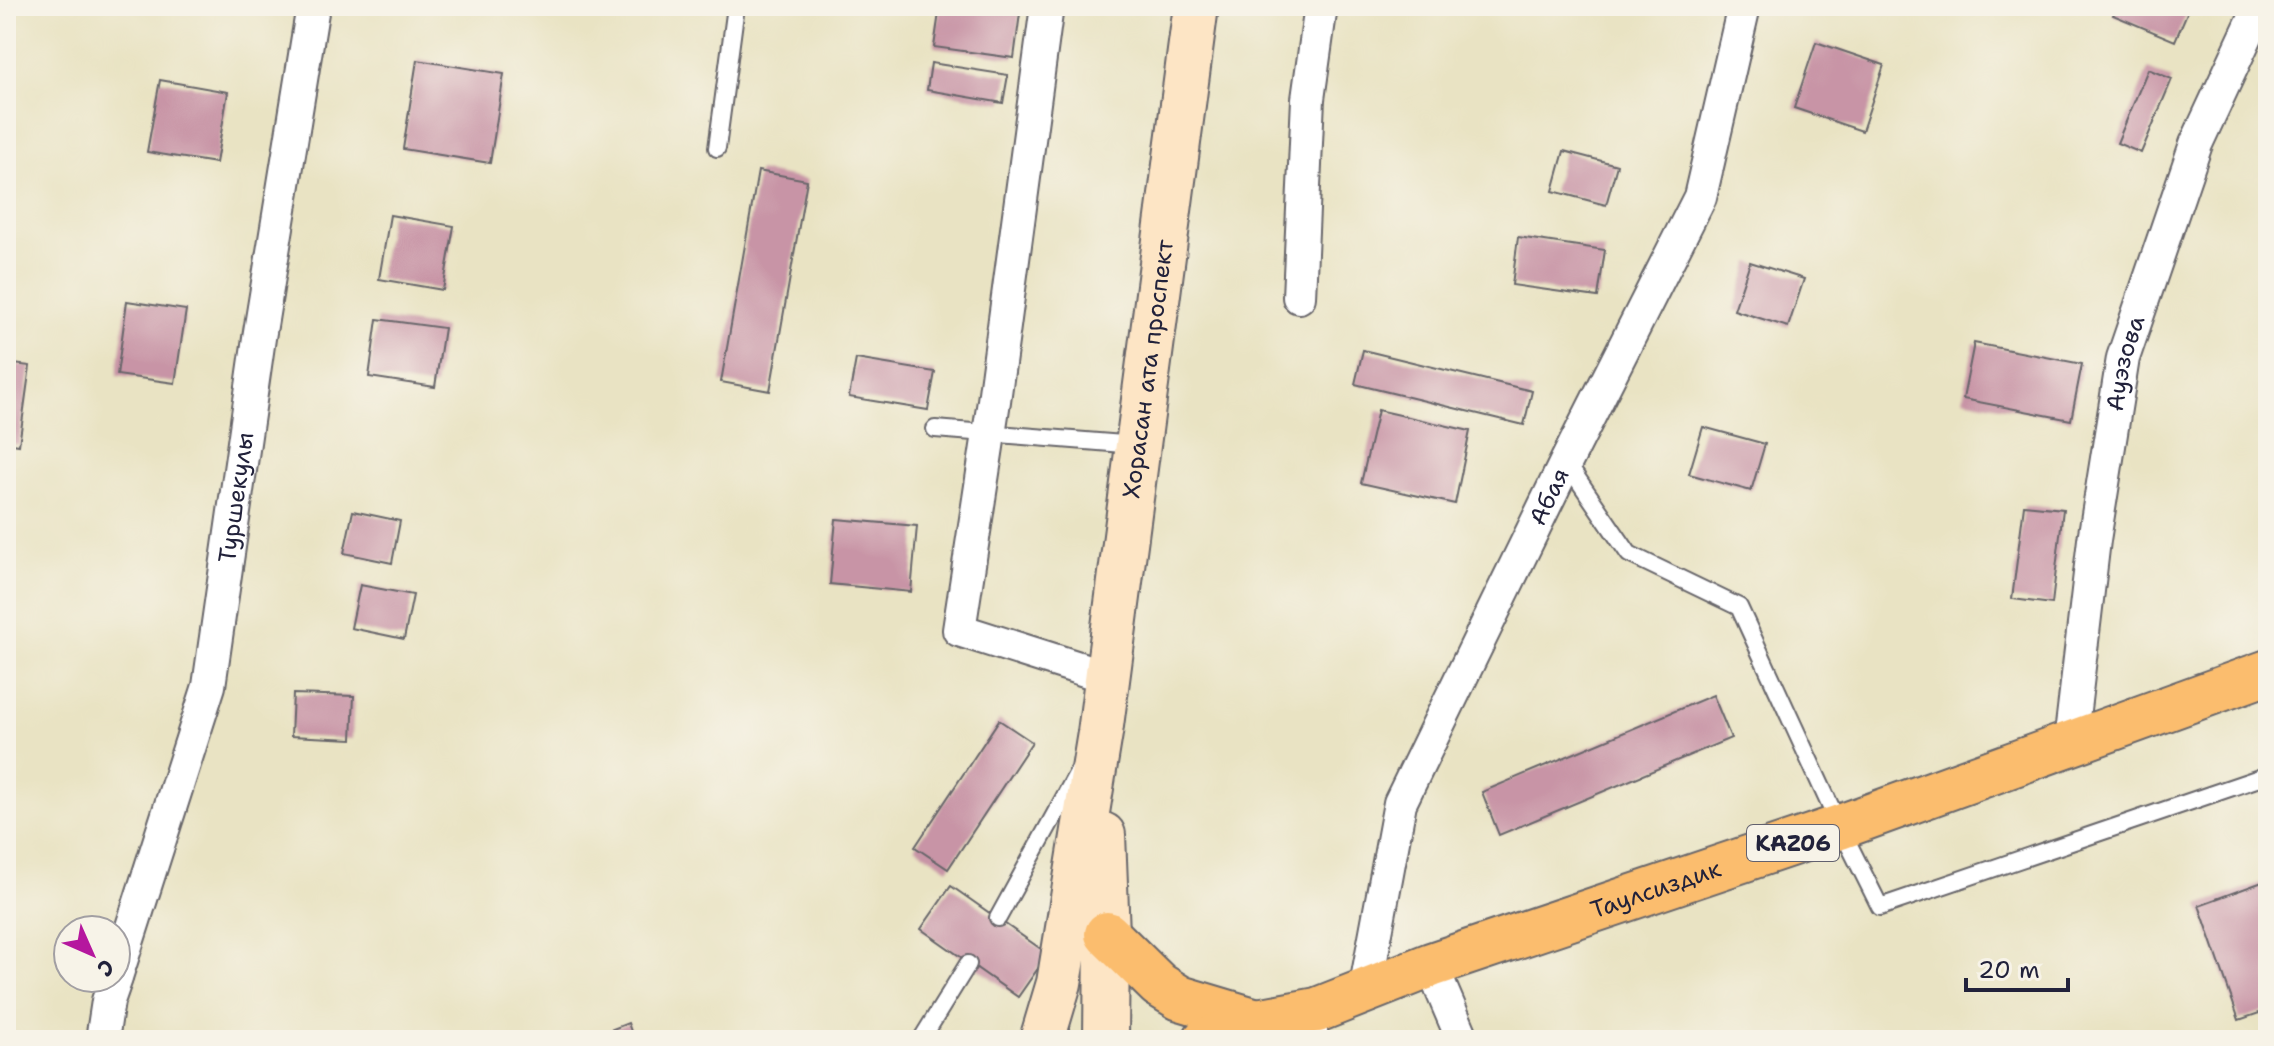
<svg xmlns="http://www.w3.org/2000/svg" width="2274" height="1046" viewBox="0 0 2274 1046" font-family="'Shantell Sans',sans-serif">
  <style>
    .building { fill: #c894a6 }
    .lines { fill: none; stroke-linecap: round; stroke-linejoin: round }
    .service-casing { stroke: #68666b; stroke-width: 20 }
    .minor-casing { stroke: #68666b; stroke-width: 36 }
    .secondary-casing { stroke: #68666b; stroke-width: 48 }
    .primary-casing { stroke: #68666b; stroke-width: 48 }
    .service { stroke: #fff; stroke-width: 16 }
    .minor { stroke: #fff; stroke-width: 32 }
    .secondary { stroke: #fde5c5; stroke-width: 44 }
    .primary { stroke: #fbbd6e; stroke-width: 44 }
    .labels { text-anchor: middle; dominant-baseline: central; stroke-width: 7; stroke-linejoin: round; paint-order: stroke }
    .shield { fill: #f7f3e8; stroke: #62616f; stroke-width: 2 }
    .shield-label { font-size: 22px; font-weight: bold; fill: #22223b }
    .street-label { font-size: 24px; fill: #22223b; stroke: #f7f3e8 }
  </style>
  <rect width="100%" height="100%" fill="#f7f3e8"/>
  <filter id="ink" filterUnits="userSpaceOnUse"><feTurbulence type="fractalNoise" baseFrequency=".0125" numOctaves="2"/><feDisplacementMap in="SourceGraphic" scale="16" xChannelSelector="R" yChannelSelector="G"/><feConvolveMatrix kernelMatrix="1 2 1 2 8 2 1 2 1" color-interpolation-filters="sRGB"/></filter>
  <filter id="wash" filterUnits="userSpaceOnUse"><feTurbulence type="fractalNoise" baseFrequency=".006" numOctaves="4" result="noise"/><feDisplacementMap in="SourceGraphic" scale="32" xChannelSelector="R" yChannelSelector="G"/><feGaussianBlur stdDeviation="1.8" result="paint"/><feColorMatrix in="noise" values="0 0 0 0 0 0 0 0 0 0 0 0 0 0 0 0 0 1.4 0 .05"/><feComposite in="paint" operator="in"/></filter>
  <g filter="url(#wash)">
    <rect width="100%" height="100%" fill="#e9e3c3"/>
    <g id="blocks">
      <path class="building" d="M940,6H1021L1014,58L934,47Z
        M2117,6H2190L2175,41L2113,15Z
        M1816,42L1884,65L1862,131L1794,108Z
        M417,60L504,74L490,163L403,149Z
        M931,63L1008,75L1003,103L927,90Z
        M2148,69L2172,79L2141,153L2117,143Z
        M160,80L228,92L216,163L147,152Z
        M1564,151L1617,165L1606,205L1553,191Z
        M758,171L807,180L770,391L721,382Z
        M390,215L454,226L443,290L379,279Z
        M1518,237L1605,250L1598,297L1512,285Z
        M1750,262L1804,279L1788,327L1734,310Z
        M127,301L186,310L175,383L117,375Z
        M377,319L444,328L435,387L369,377Z
        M1974,343L2082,364L2071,420L1963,399Z
        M1363,350L1532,391L1524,425L1355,384Z
        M856,359L935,372L928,410L849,397Z
        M6,363L30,366L19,445L6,443Z
        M1378,410L1470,431L1455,504L1361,483Z
        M1703,427L1765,444L1751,491L1689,474Z
        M2024,505L2063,509L2052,604L2012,599Z
        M353,511L400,521L392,563L344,553Z
        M836,519L917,526L911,592L830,584Z
        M360,585L413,595L404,639L351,628Z
        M293,694L354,696L352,739L291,736Z
        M1713,695L1731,738L1499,835L1482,792Z
        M999,720L1032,742L948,869L915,847Z
        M2268,880V1010L2239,1020L2199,905Z
        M951,886L1048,954L1018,997L921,929Z
        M628,1023L634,1040H585Z"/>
    </g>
  </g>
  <g filter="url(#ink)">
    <use href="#blocks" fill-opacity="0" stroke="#68666b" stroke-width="2"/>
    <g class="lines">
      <g class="service-casing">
        <path id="service" d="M717,148L736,6
          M935,429L1136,445
          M1566,462L1629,554L1739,607L1840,827L1880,907L2268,775
          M998,918L1078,772
          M1317,1011L1320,1040
          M921,1040L968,964"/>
      </g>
      <g class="minor-casing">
        <g id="minor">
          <path d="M1047,6L994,401L959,630L1107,677"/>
          <path d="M1299,297L1308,99L1321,6"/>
          <path id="s1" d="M2070,743L2094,540L2123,358L2196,144L2260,6"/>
          <path d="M1431,965L1463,1040"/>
          <path id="s2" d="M116,977L209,686L259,338L313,6"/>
          <path id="s3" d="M1365,991L1400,803L1566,462L1700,197L1744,6"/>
          <path d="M102,1040L108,1001L116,978"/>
        </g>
      </g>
      <g class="secondary-casing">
        <g id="secondary">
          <path d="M1103,835L1107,934L1106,1040"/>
          <path id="s4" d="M1042,1040L1059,983L1100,733L1196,6"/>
        </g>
      </g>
      <g class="primary-casing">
        <g id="primary">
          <path d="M1107,934L1159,985L1180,998L1257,1021"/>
          <path id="s5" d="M1205,1040L1257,1021L1317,1010L1431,965L1840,827L2268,672"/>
        </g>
      </g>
      <use href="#service" class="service"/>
      <use href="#minor" class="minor"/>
      <use href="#secondary" class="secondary"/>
      <use href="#primary" class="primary"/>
    </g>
  </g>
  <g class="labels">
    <rect class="shield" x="1747" y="825" width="92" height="36" rx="6"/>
    <g class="shield-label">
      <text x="1793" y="843">KAZ06</text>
    </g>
    <g class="street-label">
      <text stroke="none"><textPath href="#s1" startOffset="384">Ауэзова</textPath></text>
      <text stroke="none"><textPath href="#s4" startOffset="680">Хорасан ата проспект</textPath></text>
      <text stroke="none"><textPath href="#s2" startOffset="496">Туршекулы</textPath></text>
      <text stroke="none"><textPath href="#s3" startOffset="532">Абая</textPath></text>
      <text stroke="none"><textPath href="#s5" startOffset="476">Таулсиздик</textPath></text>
    </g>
  </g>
  <rect width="2274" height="1046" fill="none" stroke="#f7f3e8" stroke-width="32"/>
  <g transform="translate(92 954) rotate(135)"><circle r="38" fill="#f7f3e8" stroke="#a29fa3" stroke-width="2"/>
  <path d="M0-6L14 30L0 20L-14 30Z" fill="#b5179e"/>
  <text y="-12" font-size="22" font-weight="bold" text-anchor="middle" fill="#22223b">С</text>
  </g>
  <path d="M1966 978v12h102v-12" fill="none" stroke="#22223b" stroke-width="4"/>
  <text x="1978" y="978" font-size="24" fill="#22223b" stroke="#f7f3e8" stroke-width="6" paint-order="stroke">20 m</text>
</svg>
